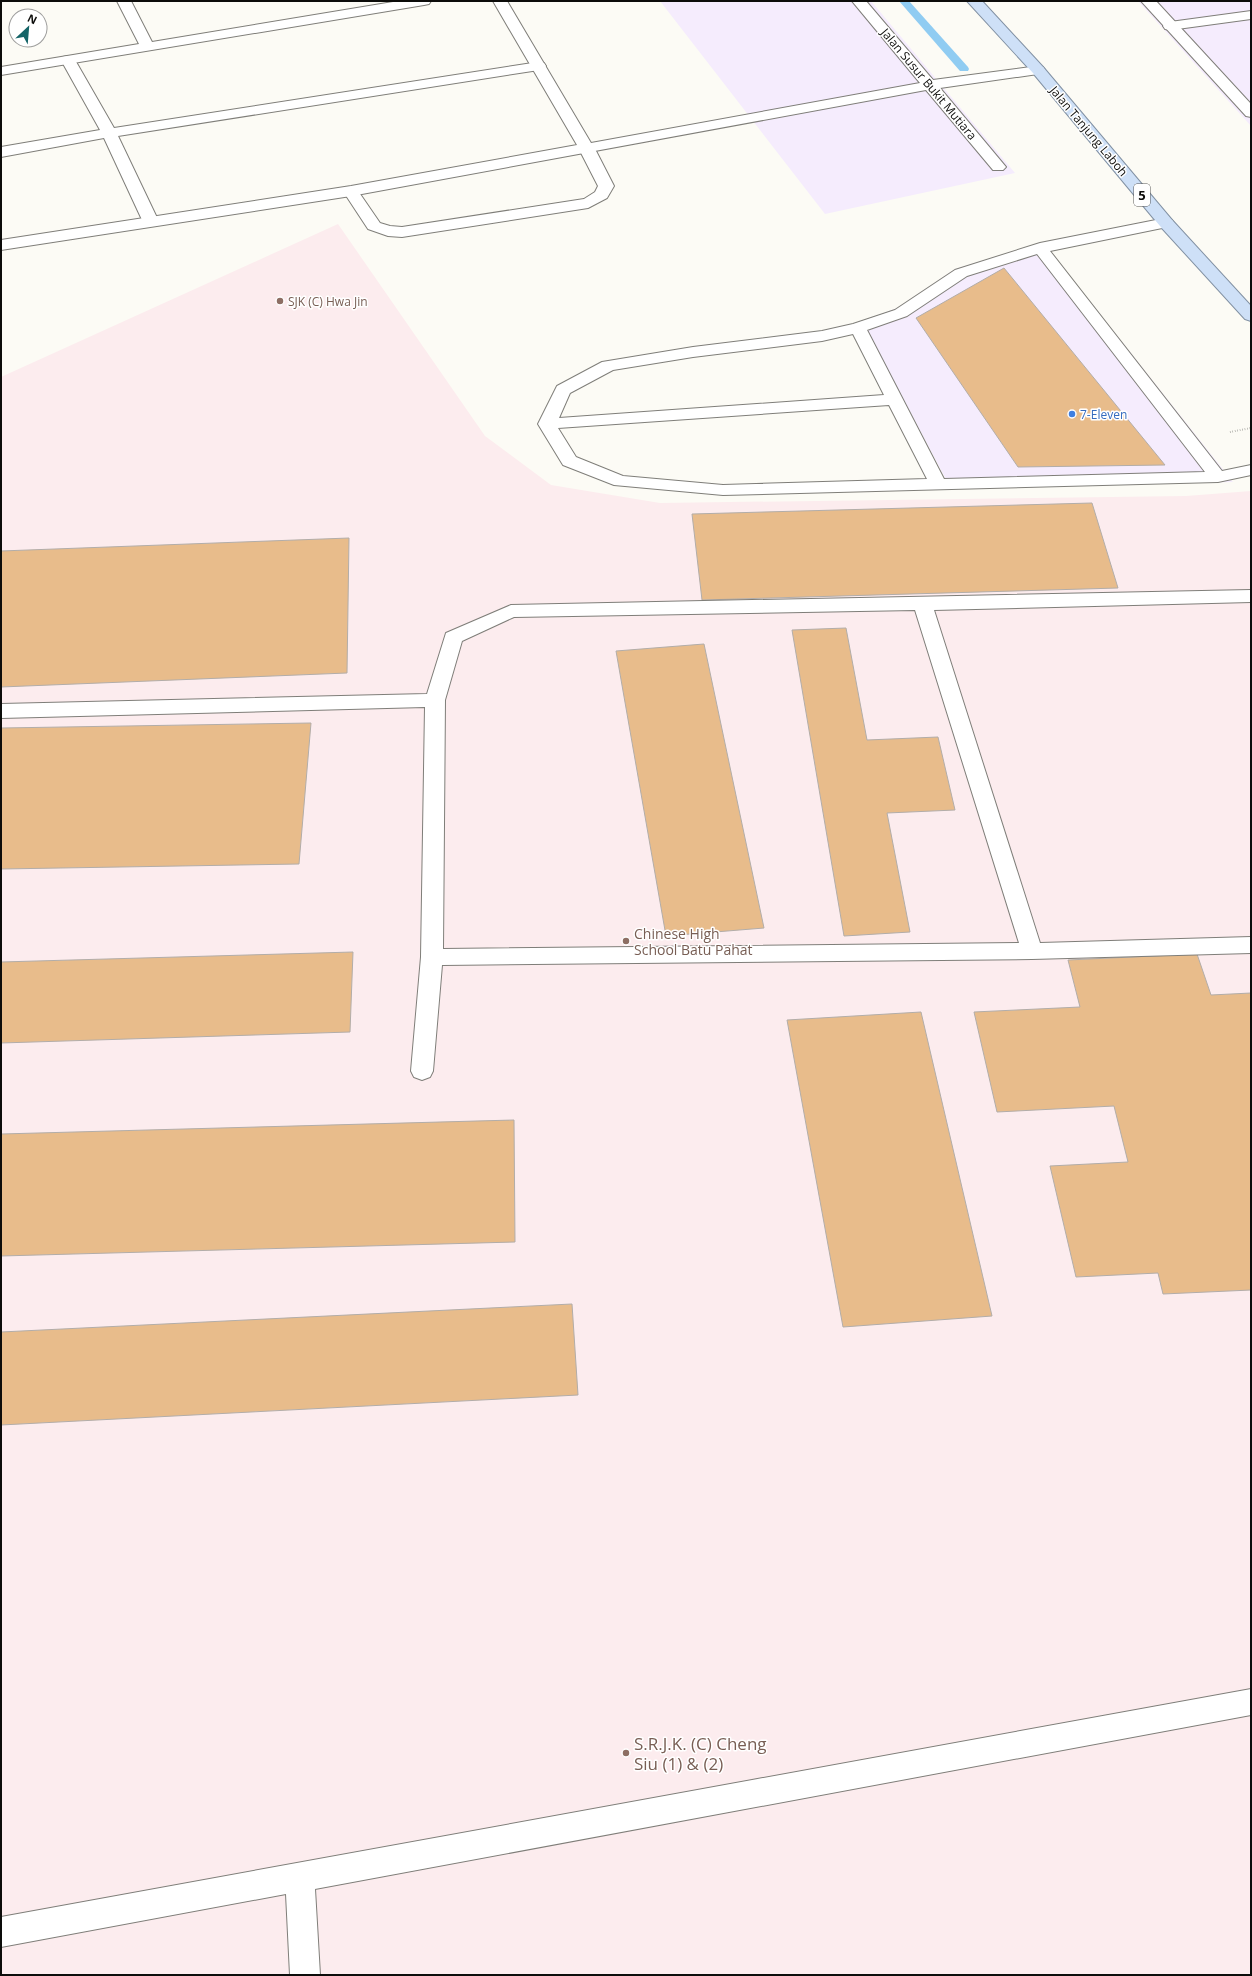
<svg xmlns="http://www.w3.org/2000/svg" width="1252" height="1976" viewBox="0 0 1252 1976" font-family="'Open Sans',sans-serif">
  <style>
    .commercial { fill: #f5ecfd }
    .education { fill: #fcecee }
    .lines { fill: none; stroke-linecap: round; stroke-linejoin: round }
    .stream { fill: #90ccf2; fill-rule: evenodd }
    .building { fill: #e8bc8b; stroke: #b2ada9 }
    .service-casing { stroke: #7f7e79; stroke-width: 2 }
    .minor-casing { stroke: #7f7e79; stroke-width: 2 }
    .trunk-casing { stroke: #8291a3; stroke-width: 2 }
    .path { stroke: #898985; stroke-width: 2; stroke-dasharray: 0.5 2; stroke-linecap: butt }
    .service { fill: #fff; fill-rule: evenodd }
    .minor { fill: #fff; fill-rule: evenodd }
    .trunk { fill: #cee0f7; fill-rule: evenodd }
    .education-dot { fill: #8d6e63; stroke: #fff; stroke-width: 1.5 }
    .shop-dot { fill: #3f7fe0; stroke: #fff; stroke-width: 1.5 }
    .labels { text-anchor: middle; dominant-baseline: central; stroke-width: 3; stroke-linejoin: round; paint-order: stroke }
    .far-street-label { font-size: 12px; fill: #0c0c0a; stroke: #fff }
    .far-education-label { font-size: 12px; fill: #785e54; stroke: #fff; text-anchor: start }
    .far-shop-label { font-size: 12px; fill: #366cbe; stroke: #fff; text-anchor: start }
    .shield { fill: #fff; stroke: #555554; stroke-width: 1 }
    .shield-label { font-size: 13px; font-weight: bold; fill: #0c0c0a }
    .education-label { font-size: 14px; fill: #785e54; stroke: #fff; text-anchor: start }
    .near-education-label { font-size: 17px; fill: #785e54; stroke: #fff; text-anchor: start }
  </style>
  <rect width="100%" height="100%" fill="#fcfbf5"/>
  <path class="commercial" d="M660,1H871L1015,173L825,214Z
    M1138,1H1251V126Z
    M1043,242L1233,482L951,489L862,321L897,308L955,269Z"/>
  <path class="education" d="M338,224L485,436L551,485L660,503L1186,496L1251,491V1975H1V377Z"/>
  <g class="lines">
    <path class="stream" d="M899,1H909L968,67L969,69L968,71H960Z"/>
  </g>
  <path class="building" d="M1004,268L1165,465L1018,467L916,318Z
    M1092,503L1118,588L702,600L692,514Z
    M349,538L347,673L1,687V551Z
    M846,628L867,740L938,737L955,810L887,813L910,932L844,936L792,630Z
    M704,644L764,928L666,936L616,651Z
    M311,723L299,864L1,869V728Z
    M353,952L350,1032L1,1043V962Z
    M1197,954L1211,995L1251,993V1290L1163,1294L1158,1273L1076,1277L1050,1166L1128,1162L1114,1106L997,1112L974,1012L1080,1007L1068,960Z
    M921,1012L992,1316L843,1327L787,1020Z
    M514,1120L515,1242L1,1256V1134Z
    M572,1304L578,1395L1,1425V1332Z"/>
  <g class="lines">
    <g class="service-casing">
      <path id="service" d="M1251,11V19L1170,30L1165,29L1163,26L1165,23L1170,22Z
        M68,56L73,57L75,60L114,128L539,62L544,63L546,66L544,69L539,70L118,136L159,222L157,225H145L143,222L104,138L1,157V147L100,130L61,60L63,57Z
        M586,142L591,144L594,147L614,186L607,198L588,208L402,237L388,236L368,229L343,191L346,188H356L380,223L390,226L402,227L584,199L595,192L598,186L578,147L581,144Z
        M1166,218L1172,220L1174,223L1172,226L1050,251L1222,471L1251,465V475L1218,482L723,495L614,485L563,465L538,424L557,386L602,362L693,347L822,331L853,324L895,310L955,270L1040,243ZM1037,254L1205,472L944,479L867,330L907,316L967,276ZM853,334L884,395L559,418L570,393L613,370L693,357L822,341ZM889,405L927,479L723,485L623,476L576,457L558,428Z
        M1251,590V602L934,610L1040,943L1251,937V953L1032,959L442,965L433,1071L430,1077L422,1080L414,1077L411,1071L421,957L425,707L1,718V704L427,694L446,633L511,605ZM915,610L1019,943L443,949L445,700L462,641L514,617Z
        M1251,1689V1715L315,1889L320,1975H290L286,1894L1,1947V1917Z"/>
    </g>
    <g class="minor-casing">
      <path id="minor" d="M117,1H131L152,42L399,1H431L429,4L424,5L1,75V67L139,44Z
        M493,1H507L591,143L920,83L852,1H866L933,80L1038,66L1043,67L1045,70L1043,73L1038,74L940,88L1006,167L1003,170H993L926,90L351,196L1,250V240L351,186L577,145Z
        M1141,1H1156L1251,104V117L1246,116Z"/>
    </g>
    <g class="trunk-casing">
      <path id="trunk" d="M967,1H982L1043,67L1172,220L1251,306V321L1245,319L1160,226L1033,73Z"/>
    </g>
    <path class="path" d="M1230,432L1251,428"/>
    <use href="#service" class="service"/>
    <use href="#minor" class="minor"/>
    <use href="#trunk" class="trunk"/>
  </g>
  <g class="education-dot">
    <circle cx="280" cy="301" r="4"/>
    <circle cx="626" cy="941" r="4"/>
    <circle cx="626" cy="1753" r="4"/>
  </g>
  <circle class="shop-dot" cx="1072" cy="414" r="4"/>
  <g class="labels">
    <g class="far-street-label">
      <text transform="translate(929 84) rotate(50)">Jalan Susur Bukit Mutiara</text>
      <text transform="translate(1089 131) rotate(50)">Jalan Tanjung Laboh</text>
    </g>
    <g class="far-education-label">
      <text x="288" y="301">SJK (C) Hwa Jin</text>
    </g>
    <g class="far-shop-label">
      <text x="1080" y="414">7-Eleven</text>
    </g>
    <rect class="shield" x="1134" y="184" width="16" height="22" rx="3"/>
    <g class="shield-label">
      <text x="1142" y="195">5</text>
    </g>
    <g class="education-label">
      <text x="634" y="933">Chinese High<tspan x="634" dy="16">School Batu Pahat</tspan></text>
    </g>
    <g class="near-education-label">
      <text x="634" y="1743">S.R.J.K. (C) Cheng<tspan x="634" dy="20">Siu (1) &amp; (2)</tspan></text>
    </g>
  </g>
  <rect width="1252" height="1976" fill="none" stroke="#0c0c0a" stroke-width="4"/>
  <g transform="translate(28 28) rotate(26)"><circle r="19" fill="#ffffff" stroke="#9e9e9d"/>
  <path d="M0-3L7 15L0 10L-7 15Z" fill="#146467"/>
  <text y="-6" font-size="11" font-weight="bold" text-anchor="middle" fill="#0c0c0a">N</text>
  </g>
</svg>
